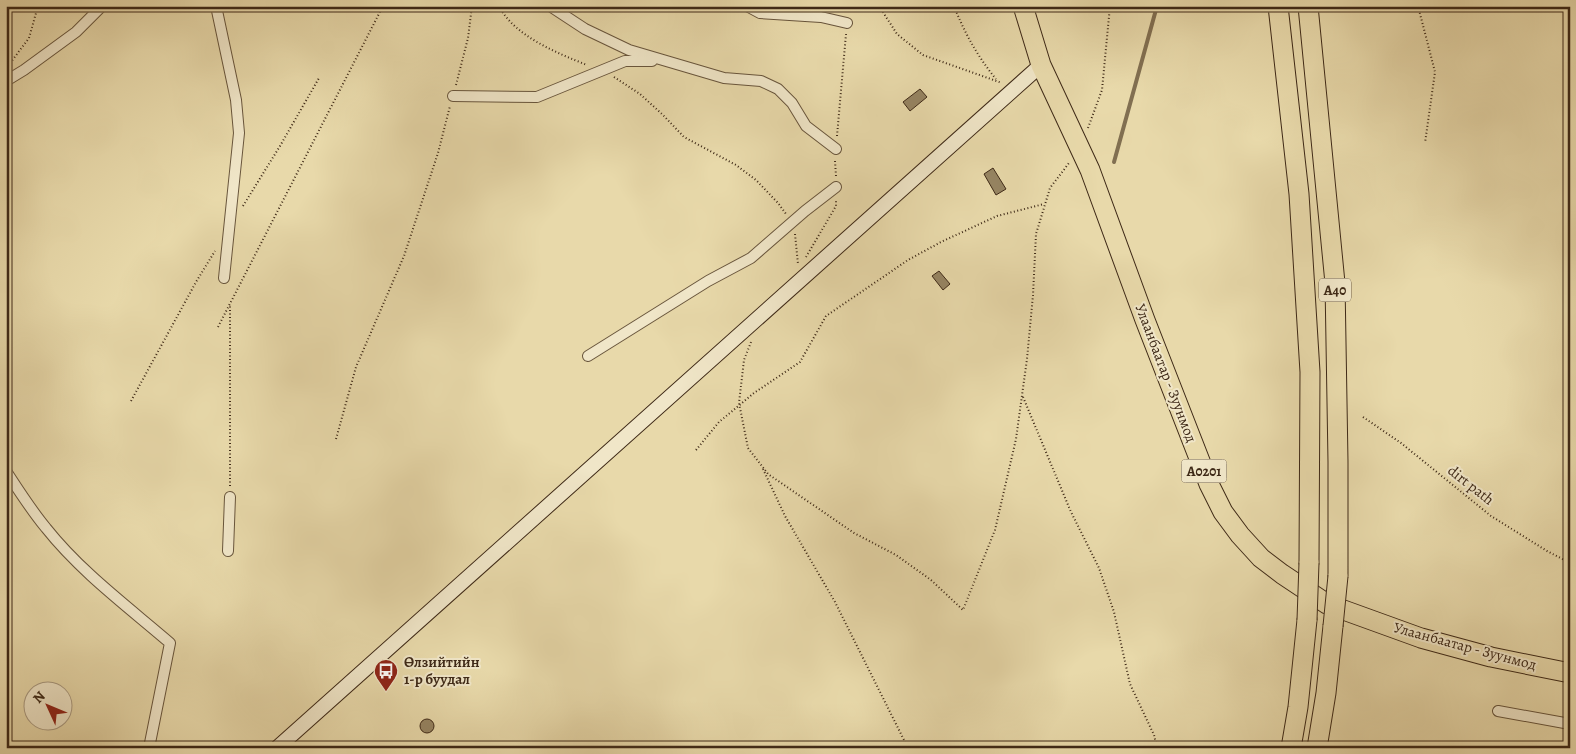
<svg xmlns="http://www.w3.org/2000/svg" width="1576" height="754" viewBox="0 0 1576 754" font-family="Alegreya,serif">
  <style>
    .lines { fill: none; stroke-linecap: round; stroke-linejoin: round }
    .stream { stroke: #816f51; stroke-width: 4 }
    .building { fill: #968563; stroke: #3e2917 }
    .street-casing { stroke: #68553c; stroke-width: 12 }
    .secondary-casing { stroke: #3e2917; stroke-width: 16 }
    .highway-casing { stroke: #3e2917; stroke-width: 21 }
    .path { stroke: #3e2917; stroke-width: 2; stroke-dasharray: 1 2.5; stroke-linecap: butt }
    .street { stroke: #f0e6c8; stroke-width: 10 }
    .secondary { stroke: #f0e6c8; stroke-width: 14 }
    .highway { stroke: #e8d9aa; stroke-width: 19 }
    .highway-bridge-casing { stroke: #3e2917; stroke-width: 21; stroke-linecap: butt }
    .highway-bridge { stroke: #e8d9aa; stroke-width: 19 }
    .labels { text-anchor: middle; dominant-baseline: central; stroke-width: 4; stroke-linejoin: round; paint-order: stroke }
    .shield { fill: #f0e6c8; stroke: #73624c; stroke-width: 1 }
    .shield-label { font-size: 14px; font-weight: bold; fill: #3e2917 }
    .street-label { font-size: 15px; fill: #3e2917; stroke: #f0e6c8 }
    .poi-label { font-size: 15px; font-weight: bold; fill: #3e2917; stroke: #f0e6c8; text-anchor: start }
  </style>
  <rect width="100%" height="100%" fill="#e8d9aa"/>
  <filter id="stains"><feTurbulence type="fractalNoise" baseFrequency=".004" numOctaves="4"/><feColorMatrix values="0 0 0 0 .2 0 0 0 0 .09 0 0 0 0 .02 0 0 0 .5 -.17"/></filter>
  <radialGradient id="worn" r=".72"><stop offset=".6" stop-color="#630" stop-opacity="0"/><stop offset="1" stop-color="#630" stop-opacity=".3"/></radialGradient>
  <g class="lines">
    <path class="stream" d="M1114,162L1157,6"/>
  </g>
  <path class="building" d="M920,89L927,97L910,111L903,102Z
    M993,168L1006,189L996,195L984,174Z
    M939,271L950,284L943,290L932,276Z
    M420 726a7 7 0 1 1 14 0a7 7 0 1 1-14 0Z"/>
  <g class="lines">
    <g class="street-casing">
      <path id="street" d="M216,6L236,100L239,133L224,278
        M550,6L585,29L629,50L724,78L761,81L778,89L792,103L806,126L836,149
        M747,6L760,13L821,17L847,23
        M6,81L24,70L76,32L102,6
        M453,96L537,97L625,61H652
        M588,356L708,281L751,258L805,211L836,187
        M6,471C19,491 31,510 46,528C81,572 127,606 170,643L149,748
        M228,551L230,497
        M1498,711L1570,724"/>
    </g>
    <g class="secondary-casing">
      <path id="secondary" d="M277,748L1041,65"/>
    </g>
    <g class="highway-casing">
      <path id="highway" d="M1023,6L1041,65L1090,170L1145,320L1209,484L1223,512L1240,535L1261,558L1282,574L1327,604L1421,638L1491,657L1570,673
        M1278,6L1299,194L1310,372L1309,563
        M1308,6L1335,283L1338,462V576
        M1291,748L1298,707L1307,620
        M1317,748L1326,693L1333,626"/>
    </g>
    <path class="path" d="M499,6C514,36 557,53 587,65
      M879,6L897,34L923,55L1002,83
      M954,6C965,34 978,57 996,79
      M1418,6L1435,72L1425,143
      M8,66L29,38L38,6
      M614,77L640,94L663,115L684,137L736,165L756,180L778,203L786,214
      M456,85L468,38L472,6
      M1088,128L1102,90L1110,6
      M837,136L846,34
      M835,161L836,176
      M243,206L280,146L319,78
      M795,234L798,264
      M806,257L836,206V201
      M218,327L383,6
      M751,342L744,360L739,403L748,448L768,474L854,533L896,555L931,580L963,610L995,530L1016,439L1027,359L1033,295L1036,234L1050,188L1069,163
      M1023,397L1071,512L1099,568L1114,612L1130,684L1154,735L1157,748
      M131,401L196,282L215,251
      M1363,417L1401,443L1491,516L1547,551L1570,563
      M336,439L356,367L404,256L438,153L450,106
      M696,450L719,422L754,393L800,362L826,316L908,260L941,242L997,216L1044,204
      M763,469L785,516L835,602L908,748
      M230,486V306"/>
    <use href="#street" class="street"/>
    <use href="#secondary" class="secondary"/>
    <use href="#highway" class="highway"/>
    <g class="highway-bridge-casing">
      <path id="highway-bridge" d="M1307,620L1309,563
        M1333,626L1338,576"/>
    </g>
    <use href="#highway-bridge" class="highway-bridge"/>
  </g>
  <defs>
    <g id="bus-pin" transform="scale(1.25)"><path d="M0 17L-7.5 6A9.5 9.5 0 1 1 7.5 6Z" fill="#8f2418" stroke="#f0e6c8"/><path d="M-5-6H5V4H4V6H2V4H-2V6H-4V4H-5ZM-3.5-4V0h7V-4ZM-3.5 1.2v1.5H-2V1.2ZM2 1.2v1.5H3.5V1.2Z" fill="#fff"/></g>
  </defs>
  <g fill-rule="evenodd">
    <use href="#bus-pin" x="386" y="671"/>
  </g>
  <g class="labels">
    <g class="shield">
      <rect x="1319" y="278.5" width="32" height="23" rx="4"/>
      <rect x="1181.5" y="459.5" width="45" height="23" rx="4"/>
    </g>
    <g class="shield-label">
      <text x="1335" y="290">A40</text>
      <text x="1204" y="471">A0201</text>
    </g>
    <g class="street-label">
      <text transform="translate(1166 373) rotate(69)">Улаанбаатар - Зуунмод</text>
      <text transform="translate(1471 485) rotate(38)">dirt path</text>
      <text transform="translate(1465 646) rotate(15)">Улаанбаатар - Зуунмод</text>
    </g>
    <g class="poi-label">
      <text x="404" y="662">Өлзийтийн<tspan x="404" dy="17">1-р буудал</tspan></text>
    </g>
  </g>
  <rect width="1576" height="754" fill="none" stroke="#e8d9aa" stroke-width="25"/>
  <rect x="8" y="8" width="1561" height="739" fill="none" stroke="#3e2917" stroke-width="2.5"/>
  <rect x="12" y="12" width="1551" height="729" fill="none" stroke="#3e2917"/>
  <g transform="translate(48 706) rotate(314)"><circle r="24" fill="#f0e6c8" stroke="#a99a81"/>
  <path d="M0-4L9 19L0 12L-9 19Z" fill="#8f2418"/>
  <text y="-8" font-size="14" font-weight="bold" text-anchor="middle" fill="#3e2917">N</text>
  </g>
  <rect width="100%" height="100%" filter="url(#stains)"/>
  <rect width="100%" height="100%" fill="url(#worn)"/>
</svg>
